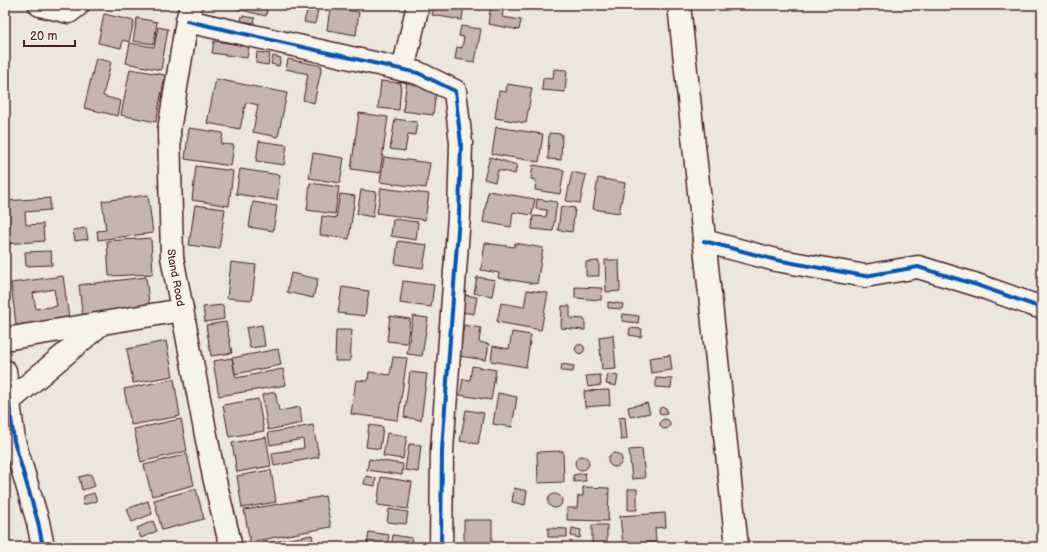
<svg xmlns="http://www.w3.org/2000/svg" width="1047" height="552" viewBox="0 0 1047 552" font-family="'Balsamiq Sans',sans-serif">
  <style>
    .building { fill: #c4b5b0; stroke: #4a1f2b; fill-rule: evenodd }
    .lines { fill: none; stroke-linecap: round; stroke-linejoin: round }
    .minor-casing { stroke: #4a1f2b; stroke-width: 25 }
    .major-casing { stroke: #4a1f2b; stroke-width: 25 }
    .highway-casing { stroke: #4a1f2b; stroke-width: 25 }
    .minor { stroke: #f7f3e8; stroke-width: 22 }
    .major { stroke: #f7f3e8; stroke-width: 22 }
    .highway { stroke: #f7f3e8; stroke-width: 22 }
    .cycleway-casing { stroke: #f7f3e8; stroke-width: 6 }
    .cycleway { stroke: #0057b8; stroke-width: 4 }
    .labels { text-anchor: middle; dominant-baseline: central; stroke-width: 4; stroke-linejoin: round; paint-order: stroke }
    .street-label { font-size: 11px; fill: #4a1f2b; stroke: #f7f3e8 }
  </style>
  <rect width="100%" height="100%" fill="#ece6dd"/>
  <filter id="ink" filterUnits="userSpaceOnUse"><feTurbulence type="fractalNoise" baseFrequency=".025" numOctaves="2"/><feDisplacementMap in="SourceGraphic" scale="8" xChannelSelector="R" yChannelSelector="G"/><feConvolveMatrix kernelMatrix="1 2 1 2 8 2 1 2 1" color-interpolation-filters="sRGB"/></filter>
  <g filter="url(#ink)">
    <path class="building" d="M238,5H268L266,16L237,9Z
      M290,5H319L315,24L304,22L307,11L289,7Z
      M434,5H464L462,20L432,15Z
      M491,5H524L523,9L504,5L502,17L521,20L519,30L488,24Z
      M330,8L359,12L356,35L327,30Z
      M104,14L134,21L129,42L123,40L121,48L98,43Z
      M242,16L255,18L254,23L241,21Z
      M137,18L157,22L154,44L133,41Z
      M461,26L481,29L475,62L455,59L457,47L462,48L464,37L459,36Z
      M158,27L168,29L161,70L126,63L130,43L154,47Z
      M214,41L249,46L247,58L212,53Z
      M257,52L270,54L268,65L256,63Z
      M273,56L281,58L279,66L271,64Z
      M96,58L111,62L103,96L121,101L118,116L84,108Z
      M288,59L322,66L314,103L303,100L308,74L286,69Z
      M130,69L165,75L156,122L121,115Z
      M554,69L567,70L565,92L542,90L543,78L553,79Z
      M216,79L287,93L278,137L253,132L258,105L246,102L240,129L207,123Z
      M407,79L437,83L433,115L403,111Z
      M381,81L401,83L399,110L378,108Z
      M507,84L532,88L526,123L495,118L499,91L506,92Z
      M359,113L388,117L380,173L351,169Z
      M395,119L417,122L415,135L408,134L405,151L390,149Z
      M496,127L543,134L539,162L492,154Z
      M189,128L223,133L221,144L234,145L231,166L185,159Z
      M549,133L562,134L561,160L548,159Z
      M259,141L287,145L284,165L256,161Z
      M313,153L344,158L340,183L309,178Z
      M384,157L430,163L426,188L380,182Z
      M490,157L517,165L515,174L498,170L495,182L484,179Z
      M533,165L564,170L560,194L535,190L536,180L531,179Z
      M196,166L233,171L229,206L192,200Z
      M240,169L280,175L277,200L236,194Z
      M572,172L586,175L580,203L566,201Z
      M598,178L625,183L619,213L593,209Z
      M310,183L339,187L335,214L307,210Z
      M381,188L429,194L425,220L377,213Z
      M361,190L376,192L373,217L357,214Z
      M488,191L535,199L532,215L513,212L511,227L483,222Z
      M340,194L355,196L349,239L320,235L322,216L336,218Z
      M148,195L153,233L98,240L97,231L106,230L102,201Z
      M50,198V210L25,212L26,225L43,224L44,241L5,244V201Z
      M537,199L557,202L553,231L532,229L533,216L546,217L547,210L536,209Z
      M253,202L277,206L273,231L249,227Z
      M195,205L225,209L219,249L189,245Z
      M561,206L575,208L572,232L558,230Z
      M393,219L418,222L416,240L391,236Z
      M86,228L88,239L75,241L73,230Z
      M151,238L153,274L109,276L107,241Z
      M398,241L427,245L423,268L395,264Z
      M485,243L514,247L515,243L543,248L537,284L498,278L499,273L481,270Z
      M51,251L52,265L26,266L25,252Z
      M605,260H619L620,291L606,292Z
      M599,261V276H586V262Z
      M231,262L256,265L252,300L227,298Z
      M291,273L318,279L313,298L287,292Z
      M63,276L69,318L16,325L11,283ZM54,289L57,306L36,309L33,293Z
      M146,277L150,311L83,319L79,285Z
      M477,277L495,280L492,296L474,293Z
      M403,281L434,285L431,307L400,303Z
      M342,287L369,291L365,316L338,313Z
      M575,287L602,288L601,300L575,298Z
      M527,290L548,293L541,330L497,322L501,303L524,307Z
      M459,294L477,297L474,314L456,311Z
      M608,302L623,304L622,309L608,308Z
      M223,305L224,319L205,322L203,307Z
      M562,306H570V318L585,319V330L561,328Z
      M623,314L639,316L638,323L622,321Z
      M390,316L410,319L407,343L387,341Z
      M413,316L428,318L422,356L407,354Z
      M226,322L232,353L211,356L206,325Z
      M262,325L265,346L250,348L246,328Z
      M464,325L481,328L479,342L489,344L486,360L459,356Z
      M630,328L642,329L641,337L629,335Z
      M336,330H352L350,361H335Z
      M512,332L531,335L526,367L491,361L493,346L509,349Z
      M613,335L616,369L602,370L599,337Z
      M166,341L173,376L133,383L127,349Z
      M575.5 349a4.5 4.5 0 1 1 9 0a4.5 4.5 0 1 1-9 0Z
      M278,349L281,365L235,374L232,358Z
      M670,355L672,370L651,373L649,358Z
      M393,357L407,358L398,420L351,414L356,380L368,381L369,372L390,375Z
      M232,358L236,378L283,369L286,385L219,396L213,361Z
      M562,364L574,366L573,372L561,371Z
      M472,366L496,370L491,400L460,395L463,379L470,380Z
      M410,372L427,374L421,420L404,417Z
      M608,374L618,376L616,386L606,384Z
      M600,375L601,385L588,387L586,376Z
      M656,378L672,379L671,388L656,387Z
      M174,379L180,416L131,425L124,389Z
      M609,390L610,405L585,407L584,391Z
      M275,392L279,411L300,407L302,423L268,430L262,395Z
      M498,393L517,397L512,427L493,424Z
      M258,399L264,431L229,437L223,405Z
      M647,403L650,413L630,417L628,407Z
      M659 411a4 4 0 1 1 8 0a4 4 0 1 1-8 0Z
      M466,410L484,413L478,444L460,441Z
      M625,417L627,439L621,440L619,418Z
      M181,419L187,451L141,462L134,429Z
      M660 424a5 5 0 1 1 10 0a5 5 0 1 1-10 0Z
      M313,425L319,457L274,466L272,453L304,448L303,439L270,445L268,433Z
      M369,425L383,427L380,449L366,447Z
      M387,433L407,436L403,459L383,456Z
      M266,437L271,466L237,472L232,443Z
      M409,444L421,445L418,472L405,470Z
      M642,449L645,478L632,479L629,450Z
      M563,451L564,482L538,483L537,452Z
      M608 460a7 7 0 1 1 14 0a7 7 0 1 1-14 0Z
      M187,454L194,485L152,496L144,465Z
      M575 463a7 7 0 1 1 14 0a7 7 0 1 1-14 0Z
      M369,459L403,464L402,475L367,470Z
      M271,470L276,502L242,508L237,476Z
      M585,473L586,481L574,482L573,475Z
      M91,474L95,486L82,490L79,477Z
      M366,476L376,478L375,486L364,484Z
      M381,477L412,482L408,509L377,505Z
      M583,487L609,488L608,521L567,520V508H577L578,496H583Z
      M514,488L527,491L525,505L512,502Z
      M196,489L204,519L162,530L154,500Z
      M628,489H637V510H628Z
      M94,493L97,501L83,505L84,496Z
      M548 501a7 7 0 1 1 14 0a7 7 0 1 1-14 0Z
      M325,496L331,527L250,542L244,510Z
      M148,501L152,514L132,522L127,509Z
      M389,509L408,512L406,524L387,522Z
      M665,513L666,527L655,528L656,542L623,545L620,516Z
      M464,520H492V547H464Z
      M153,521L157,531L141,538L137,528Z
      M592,525H607V547H592Z
      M548,528L567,529V537H548Z
      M572,528L581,530L580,538L571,536Z
      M369,532L389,535L387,547H367Z
      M312,535L314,547H256V545Z
      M393,535L412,538L411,547H391Z
      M120,543L121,547H102Z"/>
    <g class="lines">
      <g class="minor-casing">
        <path id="minor" d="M40,5L69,12L78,5
          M187,21L418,73L455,91L461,143L459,216L442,450L441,547
          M403,70L418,5
          M704,241L776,260L865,276L918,267L977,285L1042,308
          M5,339L182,310
          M5,371L14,441L38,522L43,547
          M8,402L102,323"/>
      </g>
      <g class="major-casing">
        <g id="major">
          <path id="s1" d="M191,5L187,21L169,130L172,257L214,477L231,547"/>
        </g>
      </g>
      <g class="highway-casing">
        <path id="highway" d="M679,5L737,547"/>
      </g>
      <use href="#minor" class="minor"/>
      <use href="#major" class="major"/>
      <use href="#highway" class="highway"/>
      <g class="cycleway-casing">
        <path id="cycleway" d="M187,21L418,73L455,91L461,143L459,216L442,450L441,547
          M704,241L776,260L865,276L918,267L977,285L1042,308
          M5,371L14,441L38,522L43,547"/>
      </g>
      <use href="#cycleway" class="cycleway"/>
    </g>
  </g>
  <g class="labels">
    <g class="street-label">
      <text stroke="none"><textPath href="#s1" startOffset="275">Stand Road</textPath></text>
    </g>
  </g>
  <rect width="1047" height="552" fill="none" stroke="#f7f3e8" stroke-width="20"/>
  <rect x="10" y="10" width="1027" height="532" fill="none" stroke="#4a1f2b" stroke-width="1.5" filter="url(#ink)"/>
  <path d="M24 40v6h51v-6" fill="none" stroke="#4a1f2b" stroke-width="2"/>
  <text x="30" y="40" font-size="12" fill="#4a1f2b" stroke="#f7f3e8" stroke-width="3" paint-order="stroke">20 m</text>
</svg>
